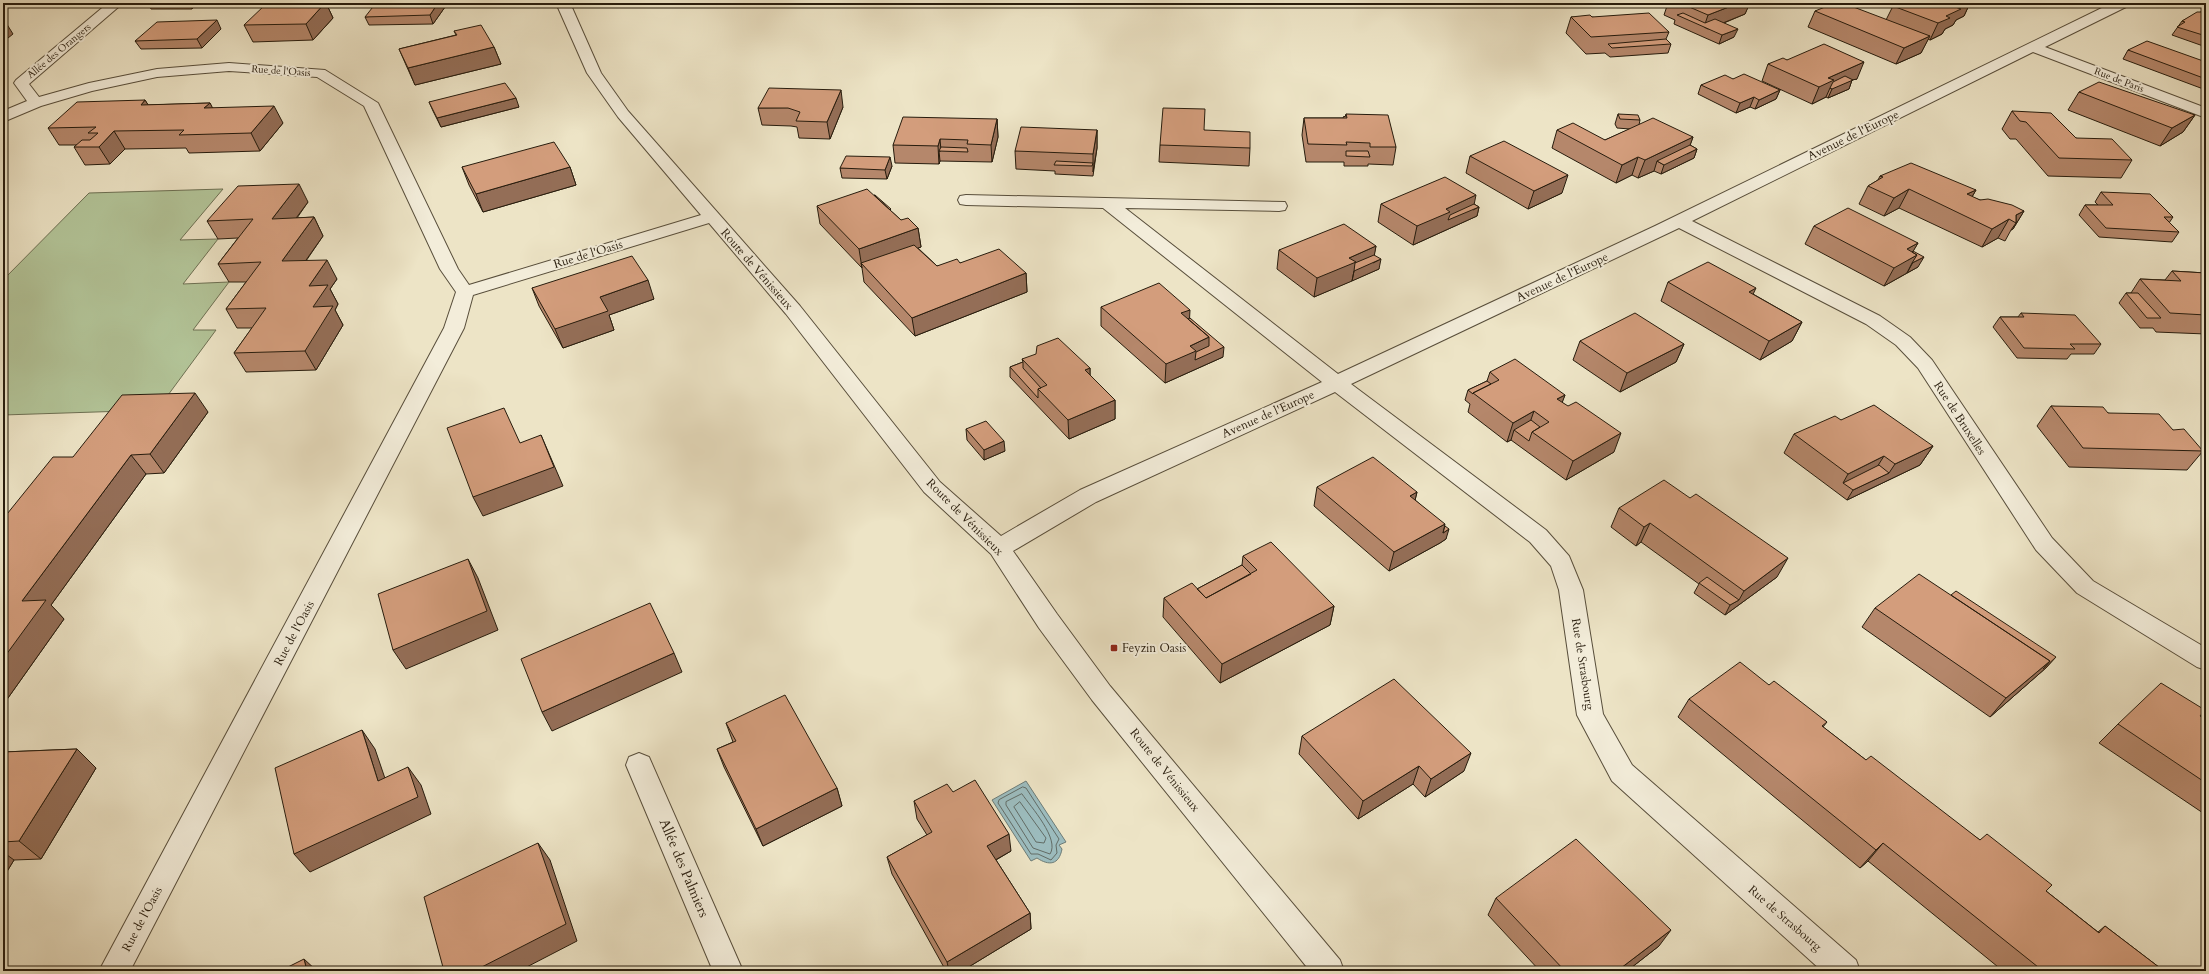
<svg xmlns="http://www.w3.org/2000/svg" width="2209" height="974" viewBox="0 0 2209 974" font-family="Cardo,serif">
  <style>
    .green { fill: #b3c599; stroke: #6d7053 }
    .water { fill: #9cbcbe; stroke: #6d7c77 }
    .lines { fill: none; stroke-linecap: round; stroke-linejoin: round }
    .shore { stroke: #626c66; stroke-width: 1 }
    .minor-casing { stroke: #584e3b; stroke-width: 2 }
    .minor { fill: #f3edda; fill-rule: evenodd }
    .wall { fill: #b5876b; stroke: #271c0d }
    .shaded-wall { fill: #946e57; stroke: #271c0d }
    .building { fill: #d39d7c; stroke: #271c0d }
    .poi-dot { fill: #8f2418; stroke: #f3edda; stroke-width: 1.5 }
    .labels { text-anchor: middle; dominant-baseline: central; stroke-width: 4; stroke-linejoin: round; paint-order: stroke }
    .far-street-label { font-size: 10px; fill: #271c0d; stroke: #f3edda }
    .street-label { font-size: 12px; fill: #271c0d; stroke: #f3edda }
    .poi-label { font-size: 12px; fill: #271c0d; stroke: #f3edda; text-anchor: start }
    .near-street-label { font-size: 14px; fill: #271c0d; stroke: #f3edda }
  </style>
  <rect width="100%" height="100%" fill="#ede4c6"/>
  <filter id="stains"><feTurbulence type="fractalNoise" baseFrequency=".005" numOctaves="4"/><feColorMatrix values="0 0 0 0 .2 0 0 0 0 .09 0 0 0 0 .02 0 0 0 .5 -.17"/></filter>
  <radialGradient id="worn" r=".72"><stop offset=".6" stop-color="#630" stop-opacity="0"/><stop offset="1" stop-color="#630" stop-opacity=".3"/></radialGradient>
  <path class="green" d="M223,189L180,240L218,239L183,284L229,282L193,330H216L157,410L3,415V280L89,193Z"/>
  <path class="water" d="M1026,781L1066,842L1059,845L1062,849C1059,865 1049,866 1037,858L1031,861L992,800Z"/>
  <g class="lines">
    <path class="shore" d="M1023,787L1026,788L1059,839L1056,845L1057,853L1051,860L1038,854H1031L998,803L999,800Z
      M1022,794C1031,807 1060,839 1050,854L1033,848L1006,805V802Z
      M1020,802L1046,838L1044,843L1036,842L1014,807Z"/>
    <g class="minor-casing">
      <path id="minor" d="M108,3H123L29,84L39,97L89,83L157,69L229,63L325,70L378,103L458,269L469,285L701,215L618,117L587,73L556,3H570L601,73L628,111L800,306L940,482L1001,536L1080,490L1322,382L1103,208L966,205L960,204L958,200L960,196L966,195L1285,202L1287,206L1285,210L1279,211L1125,208L1338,374L1655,226L2112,3H2130L2128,6L2045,47L2206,108V118L2033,52L1692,221L1880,316L1910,337L1932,360L2052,538L2093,581L2206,648V670L2197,667L2077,593L2036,550L1918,368L1896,345L1866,324L1679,228L1351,384L1546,530L1569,556L1583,590L1603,714L1632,765L1856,960L1860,971H1822L1612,781L1577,715L1559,590L1551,566L1530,542L1335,392L1096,502L1013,551L1057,614L1110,686L1340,960L1344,971H1310L1092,700L1039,628L991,554L924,492L786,314L709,223L473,295L464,328L130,971H99L444,328L456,292L440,269L364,106L317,77L229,71L157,77L92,91L41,106L3,122V111L27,101L14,83L16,80Z
        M639,753L649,757L743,971H713L626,765L629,757Z"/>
    </g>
    <use href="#minor" class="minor"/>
  </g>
  <path class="wall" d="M20,3H66L62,6L22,7Z
    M148,3H198L192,9H151Z
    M291,3H326L333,18L313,40L253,42L244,25Z
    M1668,3H1759L1753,5L1749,4L1745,14L1724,23L1734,37L1719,44L1674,24L1675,20L1664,15Z
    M1899,3H1970L1964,16L1956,20L1953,25L1945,29L1942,34L1930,40L1928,39L1921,53L1896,64L1808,27L1815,11L1886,20L1893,6Z
    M445,7L433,24L369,25L365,17Z
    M2206,8V47L2172,35L2182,21L2201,12L2203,9Z
    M1571,17H1592L1669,32L1666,39L1671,44L1668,53L1610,57L1605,53L1586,54L1566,33Z
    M221,29L202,48L141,49L135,41Z
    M454,31L494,47L501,64L415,85L406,65L399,49L456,35Z
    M2128,50L2206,62V90L2123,59Z
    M1787,60L1857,79L1852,80L1849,89L1828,98L1826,97L1812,104L1762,81L1768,64Z
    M1733,79L1780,90L1776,99L1755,109L1750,107L1736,113L1698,94L1701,85Z
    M2079,92L2195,115L2183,132L2160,146L2068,110Z
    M145,100L148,105L210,103L212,108L283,123L260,151L189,153L186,148L125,149L110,164L85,165L74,147L77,145H59L48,128Z
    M429,102L519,107L441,127L433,111Z
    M843,107L830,139L799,138L797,127L791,126L762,125L758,108Z
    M2012,111L2076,138L2132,160L2121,178L2048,176L2016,139H2010L2002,129Z
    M1346,114L1396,147L1393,165L1368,164V166H1344V162H1306L1302,135L1304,118H1343L1344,116L1345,117Z
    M1618,114L1640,120L1639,125L1693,137L1690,145L1697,149L1694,158L1661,174L1654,171L1638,178L1632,175L1616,183L1552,148L1557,130L1605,140L1630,129L1617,128L1615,124Z
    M997,119L998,137L992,162L940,161L939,164L895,163L893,145Z
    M1097,130V148L1093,176L1055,174V171L1016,169L1015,151Z
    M1204,130L1250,148L1249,166L1159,162L1160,145Z
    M1470,156L1562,193L1528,209L1466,173Z
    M892,166L887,179L842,178L840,168Z
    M462,167H570L576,185L483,212L469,185Z
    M1880,176L1976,190L1972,197L1980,200L2024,211L2013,229L2011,230L2005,241L1998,238L1982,247L1899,208L1884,216L1859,204L1868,186L1878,180Z
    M2101,192L2173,217L2169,223L2179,232L2172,242L2099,237L2079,215L2085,205H2098L2095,202Z
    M308,202L297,218L314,217L323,236L306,261L337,279L330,289L338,304L335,310L343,325L316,370L246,372L234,353L252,328H237L226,309L246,282H229L218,264L238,238L218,239L207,221Z
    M1381,204H1474L1479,207L1477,216L1413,245L1378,222Z
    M817,206L891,211L901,220L918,228L921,247L918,248L937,266L960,263L1026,273L1027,292L915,336L864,282L862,268L820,224Z
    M1814,226L1918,243L1913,251L1918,267L1884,286L1805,244Z
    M1376,246L1374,255L1379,269L1314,297L1277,269L1279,250Z
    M2172,271L2206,273V334L2156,332L2153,328H2140L2119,303L2126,293H2131L2140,279L2165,280Z
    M1668,282L1753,294L1802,322L1792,341L1760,360L1661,301Z
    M532,288L654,299L609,315L614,330L563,348L539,306Z
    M1101,307L1190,318L1223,357L1165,383L1101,326Z
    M2021,313L2101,344L2094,354H2071L2067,359L2017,358L1993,327L2000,317H2018Z
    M1580,341L1684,344L1676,362L1620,392L1573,360Z
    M1022,359L1090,368V375L1115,400V419L1069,439L1010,377V367L1023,362Z
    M1490,372L1565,395L1562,402L1614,452L1566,480L1511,440L1507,442L1468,412L1470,404L1465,400L1468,390L1487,381Z
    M2051,406L2108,413L2173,430L2203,451L2187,470L2069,467L2037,426Z
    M208,412L164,473L146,474L51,605L64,619L3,705L73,457Z
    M1841,420L1933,446L1920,465L1847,500L1784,453L1794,434Z
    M966,429L1005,451L984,460L967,440Z
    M1317,487L1417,492L1415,500L1445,526L1446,539L1440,543L1389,571L1314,506Z
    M1619,508L1777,577L1725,615L1694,593L1699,584L1641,542L1636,546L1611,527Z
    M1243,556L1334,606L1330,625L1220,683L1163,617L1164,598L1197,589L1242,565Z
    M2206,581V587L2203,585Z
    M1875,608L2047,667L1990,717L1862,627Z
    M1769,685L1827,722L1823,727L1866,760L1980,840L2046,891L2098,932L2105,926L2164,971H2003L1868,861L1860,868L1678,717L1689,699Z
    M2200,716L2206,719V815L2099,743L2118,724Z
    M726,723L837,788L842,806L763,846L724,767L717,749L733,742Z
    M1302,736L1464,771L1425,797L1413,784L1358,819L1299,754Z
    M77,749L96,768L41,859L14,860L3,878V752Z
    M953,792L1011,851L996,860L1030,913L1031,929L962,971H946L892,874L887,857L927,835L917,819L914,801Z
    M1496,898L1659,946L1627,971H1540L1488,915Z"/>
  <path class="shaded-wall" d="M60,3H66L62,6Z
    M189,3H198L192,9Z
    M325,3H326L333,18L313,40L306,24Z
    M438,3H444L445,7L433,24L430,15Z
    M1739,3H1750L1745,14L1708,29L1704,27L1708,15Z
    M1754,3H1759L1753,5Z
    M1964,3H1970L1964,16L1956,20L1953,25L1945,29L1942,34L1930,40L1938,23L1955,7Z
    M3,18L13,34L3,42Z
    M217,20L221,29L202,48L197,39Z
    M1738,29L1734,37L1719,44L1722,35Z
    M1930,36L1921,53L1896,64L1904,48Z
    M494,47L501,64L415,85L408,68Z
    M1864,62L1857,79L1852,80L1849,89L1828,98L1832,89L1830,88L1826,97L1812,104L1819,87L1828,78Z
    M841,90L843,107L830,139L827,122Z
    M1780,90L1776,99L1755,109L1759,100Z
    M1754,97L1750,107L1736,113L1740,103Z
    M516,98L519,107L441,127L437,118Z
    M145,100L156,117L141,105Z
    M210,103L219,120L204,108Z
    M274,106L283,123L260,151L251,133Z
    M2195,115L2183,132L2160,146L2172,128Z
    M997,119L998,137L992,162L991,145Z
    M1097,130V148L1093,172V154Z
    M114,131L125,149L110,164L99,147Z
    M1693,137L1687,154L1697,149L1694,158L1661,174L1664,165L1657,161L1654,171L1638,178L1645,160Z
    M940,139L941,151H939L940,161L939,164L938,146Z
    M890,157L892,166L887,179L885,170Z
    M1638,157L1632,175L1616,183L1622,165Z
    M570,167L576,185L483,212L476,194Z
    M1568,175L1562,193L1528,209L1534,191Z
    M299,184L308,202L282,237L272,219Z
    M1909,189L1899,208L1884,216L1894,198Z
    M1976,190L1967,205V194Z
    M1476,195L1473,210L1479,207L1477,216L1413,245L1417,226L1446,209Z
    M2024,211L2013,229L2011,230L2016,223V215Z
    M314,217L323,236L292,280L282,261Z
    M2009,219L1998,238L1982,247L1992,229Z
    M918,228L921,247L865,267L861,263L862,268L859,249Z
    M1918,243L1908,260L1917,255L1907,273L1884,286L1894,268L1907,249Z
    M1376,246L1373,263L1381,259L1379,269L1352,281L1354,271L1352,281L1314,297L1317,278L1349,258Z
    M1924,257L1918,267L1907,273L1912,263Z
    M327,260L337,279L330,289L338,304L335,310L343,325L316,370L305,351L309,286Z
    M1026,273L1027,292L915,336L912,318Z
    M648,280L654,299L609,315L614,330L563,348L555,329L600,297Z
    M1756,288L1749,303V292Z
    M1177,308L1190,310L1189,328Z
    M1802,322L1792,341L1760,360L1769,341Z
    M1209,337L1224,347L1223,357L1165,383L1166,364L1190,346Z
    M1684,344L1676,362L1620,392L1627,373Z
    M1090,368V387L1085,370Z
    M195,393L208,412L164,473L150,454Z
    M1565,395L1559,411L1557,399Z
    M1115,400V419L1069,439L1068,420Z
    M1534,411L1527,431L1514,430L1511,440L1507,442L1513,423Z
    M1621,433L1614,452L1566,480L1573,461Z
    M541,435L563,486L483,516L473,497Z
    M1004,441L1005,451L984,460V450Z
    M1933,446L1920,465L1847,500L1853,490L1889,473L1895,464Z
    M131,455L146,474L51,605L64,619L3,705V659L22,601Z
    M1884,456L1872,475L1843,483L1848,474Z
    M1417,492L1413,509L1410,496Z
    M1650,523L1641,542L1636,546L1644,527Z
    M1445,524L1443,533L1449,529L1446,539L1440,543L1389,571L1394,552Z
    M1788,558L1777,577L1725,615L1730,605L1739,600L1744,591Z
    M468,559L478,578L498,630L406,669L393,650Z
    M1334,606L1330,625L1220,683L1222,664Z
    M674,653L682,672L552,731L542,712Z
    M2056,657L2047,667L1990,717L2006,698L2050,661Z
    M362,730L375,749L392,799L378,781Z
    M77,749L96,768L41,859L19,841Z
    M1471,753L1464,771L1425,797L1431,779Z
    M1419,766L1413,784L1358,819L1363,801Z
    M408,767L421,785L431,814L310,872L294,854Z
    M837,788L842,806L763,846L756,829Z
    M1009,834L1011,851L990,863L987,846Z
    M538,843L550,860L577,941L519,971H474Z
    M1883,843L1868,861L1860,868L1876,850Z
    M3,852L14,860L3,878Z
    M1030,913L1031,929L962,971H949L947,962Z
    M1671,930L1659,946L1627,971H1617Z
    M304,959L317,971H307Z"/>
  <path class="building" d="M291,3H325L306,24L244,25L266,4Z
    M376,3H438L430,15L365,17Z
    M1680,3H1739L1708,15Z
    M1835,3H1843L1930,36L1904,48L1815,11Z
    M1899,3H1964L1955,7L1961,9L1946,16L1950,18L1938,23L1893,6Z
    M2206,11V36L2177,27L2185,22L2182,21L2197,12H2204Z
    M1649,13L1669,32L1591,37L1571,17L1590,15L1592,17Z
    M1683,13L1705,23L1715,19L1738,29L1722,35L1677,15Z
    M217,20L197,39L135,41L157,22Z
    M481,25L494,47L408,68L399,49L457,35L454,31Z
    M1666,39L1671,44L1612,48L1608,44Z
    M2147,41L2206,62V79L2128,50Z
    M1824,44L1864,62L1828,78L1834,80L1819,87L1768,64L1783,58L1787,60Z
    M1744,74L1780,90L1759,100L1754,97L1740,103L1701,85L1725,75L1733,79Z
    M1845,76L1853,80L1832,89L1830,88L1833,82Z
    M2099,82L2195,115L2172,128L2079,92Z
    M505,83L516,98L437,118L429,102Z
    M769,88L841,90L827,122L796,121L800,112L788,108H758Z
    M145,100L141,105L210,103L204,108L274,106L251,133L179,135L184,130L114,131L99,147H74L82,140H90L98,133H88L96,127L48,128L77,102Z
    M1163,108L1205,109L1204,130L1250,132V148L1160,145Z
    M2012,111L2051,113L2076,138L2112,139L2132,160L2059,158L2026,122L2020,121Z
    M1346,114L1388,115L1396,147H1370V143L1346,142L1347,145L1308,144L1304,118H1347Z
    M1618,114L1638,115L1640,120L1620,119Z
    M903,117L997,119L991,145L967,144L968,140L940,139L938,146L893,145Z
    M1653,118L1693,137L1645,160L1638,157L1622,165L1557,130L1573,123L1605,140Z
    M1021,127L1097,130L1093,154L1015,151Z
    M1504,141L1568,175L1534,191L1470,156Z
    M554,142L570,167L476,194L462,167Z
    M1690,145L1697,149L1664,165L1657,161Z
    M941,147L967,148L968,152L939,151Z
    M1346,151H1368L1370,157L1346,156Z
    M846,156L890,157L885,170L840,168Z
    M1056,161L1093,163L1092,166L1054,165Z
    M1911,163L1976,190L1967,194L1980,200L1988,199L2012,205L2024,211L2016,215V223L2009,219L1992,229L1909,189L1894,198L1868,186L1883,177L1880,176Z
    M1445,177L1476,195L1446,209L1450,212L1417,226L1381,204Z
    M299,184L272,219L314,217L282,261L327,260L309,286L328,285L313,307L333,306L305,351L234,353L266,308L226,309L261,262L218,264L253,219L207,221L238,186Z
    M867,189L901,220L908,218L918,228L859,249L817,206Z
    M2101,192L2150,194L2173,217H2164L2179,232L2106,228L2085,205H2113Z
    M874,195H875L891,209L890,210Z
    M1474,204L1479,207L1448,220L1450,215Z
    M1848,208L1918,243L1907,249L1917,255L1894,268L1814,226Z
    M1344,224L1376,246L1349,258L1356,262L1317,278L1279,250Z
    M914,245L937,266L957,259L960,263L999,249L1026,273L912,318L861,263Z
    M1913,251L1924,257L1912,263L1917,255L1912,252Z
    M1374,255L1381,259L1354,271L1355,263Z
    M632,256L648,280L600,297L608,311L555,329L532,288Z
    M1708,262L1756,288L1749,292L1802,322L1769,341L1668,282Z
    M2172,271L2206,273V315L2170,313L2140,279L2181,281Z
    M1159,283L1190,310L1181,313L1209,337L1190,346L1196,351L1166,364L1101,307Z
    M2126,293H2138L2161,318H2147Z
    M1635,313L1684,344L1627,373L1580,341Z
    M2021,313L2075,315L2101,344H2070L2075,349L2024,348L2000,317H2024Z
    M1190,318L1224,347L1195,360L1196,352L1209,346V337L1188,319Z
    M1058,338L1090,368L1085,370L1115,400L1068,420L1038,389L1047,385L1022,359L1036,354L1037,346Z
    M1515,359L1565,395L1557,399L1568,406L1576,402L1621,433L1573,461L1532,432L1549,422L1534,411L1513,423L1473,393L1499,380L1490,372Z
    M1023,362V368L1041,388L1038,389V398L1010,367Z
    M1487,381L1491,384L1473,393V394L1468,390Z
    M195,393L150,454L131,455L22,601L46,600L3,659V519L53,457H73L122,395Z
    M1874,405L1933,446L1895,464L1884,456L1848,474L1794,434L1835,416L1841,420Z
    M2051,406L2103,407L2108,413L2159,414L2173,430L2184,429L2203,451L2083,448Z
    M504,408L520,443L541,435L554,467L473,497L447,428Z
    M1531,420L1540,427L1532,432L1529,441L1514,430Z
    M986,421L1004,441L984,450L966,429Z
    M1373,457L1417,492L1410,496L1445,524L1394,552L1317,487Z
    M1879,465L1889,473L1853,490L1843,483Z
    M1664,480L1690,498L1696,494L1788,558L1744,591L1650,523L1644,527L1619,508Z
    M1445,526L1449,529L1443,533Z
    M1271,542L1334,606L1222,664L1164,598L1192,583L1206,598L1257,570L1243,556Z
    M468,559L487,611L393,650L378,594Z
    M1242,565L1251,574L1206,598L1197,589Z
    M1919,574L2050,661L2006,698L1875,608Z
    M1707,577L1739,600L1730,605L1699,583Z
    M1956,591L2056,657L2043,669L2050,661L1951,595Z
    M650,603L674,653L542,712L521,659Z
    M1740,662L1769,685L1774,681L1827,722L1822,726L1866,760L1871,756L1980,840L1987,834L2052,885L2046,891L2099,933L2105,926L2164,971H2043L1883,843L1876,850L1689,699Z
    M1394,679L1471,753L1431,779L1419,766L1363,801L1302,736Z
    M2161,683L2205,710L2200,716L2206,719V783L2118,724Z
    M785,695L837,788L756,829L717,749L736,741L726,723Z
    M362,730L378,781L408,767L418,797L294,854L275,768Z
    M77,749L19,841L3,842V752Z
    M975,780L1009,834L987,846L1030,913L947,962L887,857L932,832L914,801L947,784L953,792Z
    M1576,839L1671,930L1617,971H1565L1496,898Z
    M538,843L566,924L474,971H444L424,897Z
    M304,959L307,971H280Z"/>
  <rect class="poi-dot" x="1110" y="644" width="8" height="8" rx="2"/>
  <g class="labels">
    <g class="far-street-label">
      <text transform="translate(59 51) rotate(-40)">Allée des Orangers</text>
      <text transform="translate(281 71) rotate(4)">Rue de l'Oasis</text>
      <text transform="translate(2119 80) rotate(21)">Rue de Paris</text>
    </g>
    <g class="street-label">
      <text transform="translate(1853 135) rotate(-26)">Avenue de l'Europe</text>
      <text transform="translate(588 254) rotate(-17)">Rue de l'Oasis</text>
      <text transform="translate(757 269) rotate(49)">Route de Vénissieux</text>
      <text transform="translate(1562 277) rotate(-25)">Avenue de l'Europe</text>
      <text transform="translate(1268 414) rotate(-24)">Avenue de l'Europe</text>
      <text transform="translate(1960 418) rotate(57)">Rue de Bruxelles</text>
      <text transform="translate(965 517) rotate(45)">Route de Vénissieux</text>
      <text transform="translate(294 633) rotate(-62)">Rue de l'Oasis</text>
      <text transform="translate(1583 664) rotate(81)">Rue de Strasbourg</text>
      <text transform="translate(1165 770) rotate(51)">Route de Vénissieux</text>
      <text transform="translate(1785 918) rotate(41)">Rue de Strasbourg</text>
      <text transform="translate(142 919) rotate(-62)">Rue de l'Oasis</text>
    </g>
    <g class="poi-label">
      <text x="1122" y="648">Feyzin Oasis</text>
    </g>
    <g class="near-street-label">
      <text transform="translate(684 868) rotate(67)">Allée des Palmiers</text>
    </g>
  </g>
  <rect width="2209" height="974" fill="none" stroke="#ede4c6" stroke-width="16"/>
  <rect x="4" y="4" width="2201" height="966" fill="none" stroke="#271c0d" stroke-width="2"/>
  <rect x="8" y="8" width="2193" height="958" fill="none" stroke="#271c0d"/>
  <rect width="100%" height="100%" filter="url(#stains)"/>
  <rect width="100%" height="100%" fill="url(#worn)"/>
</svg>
